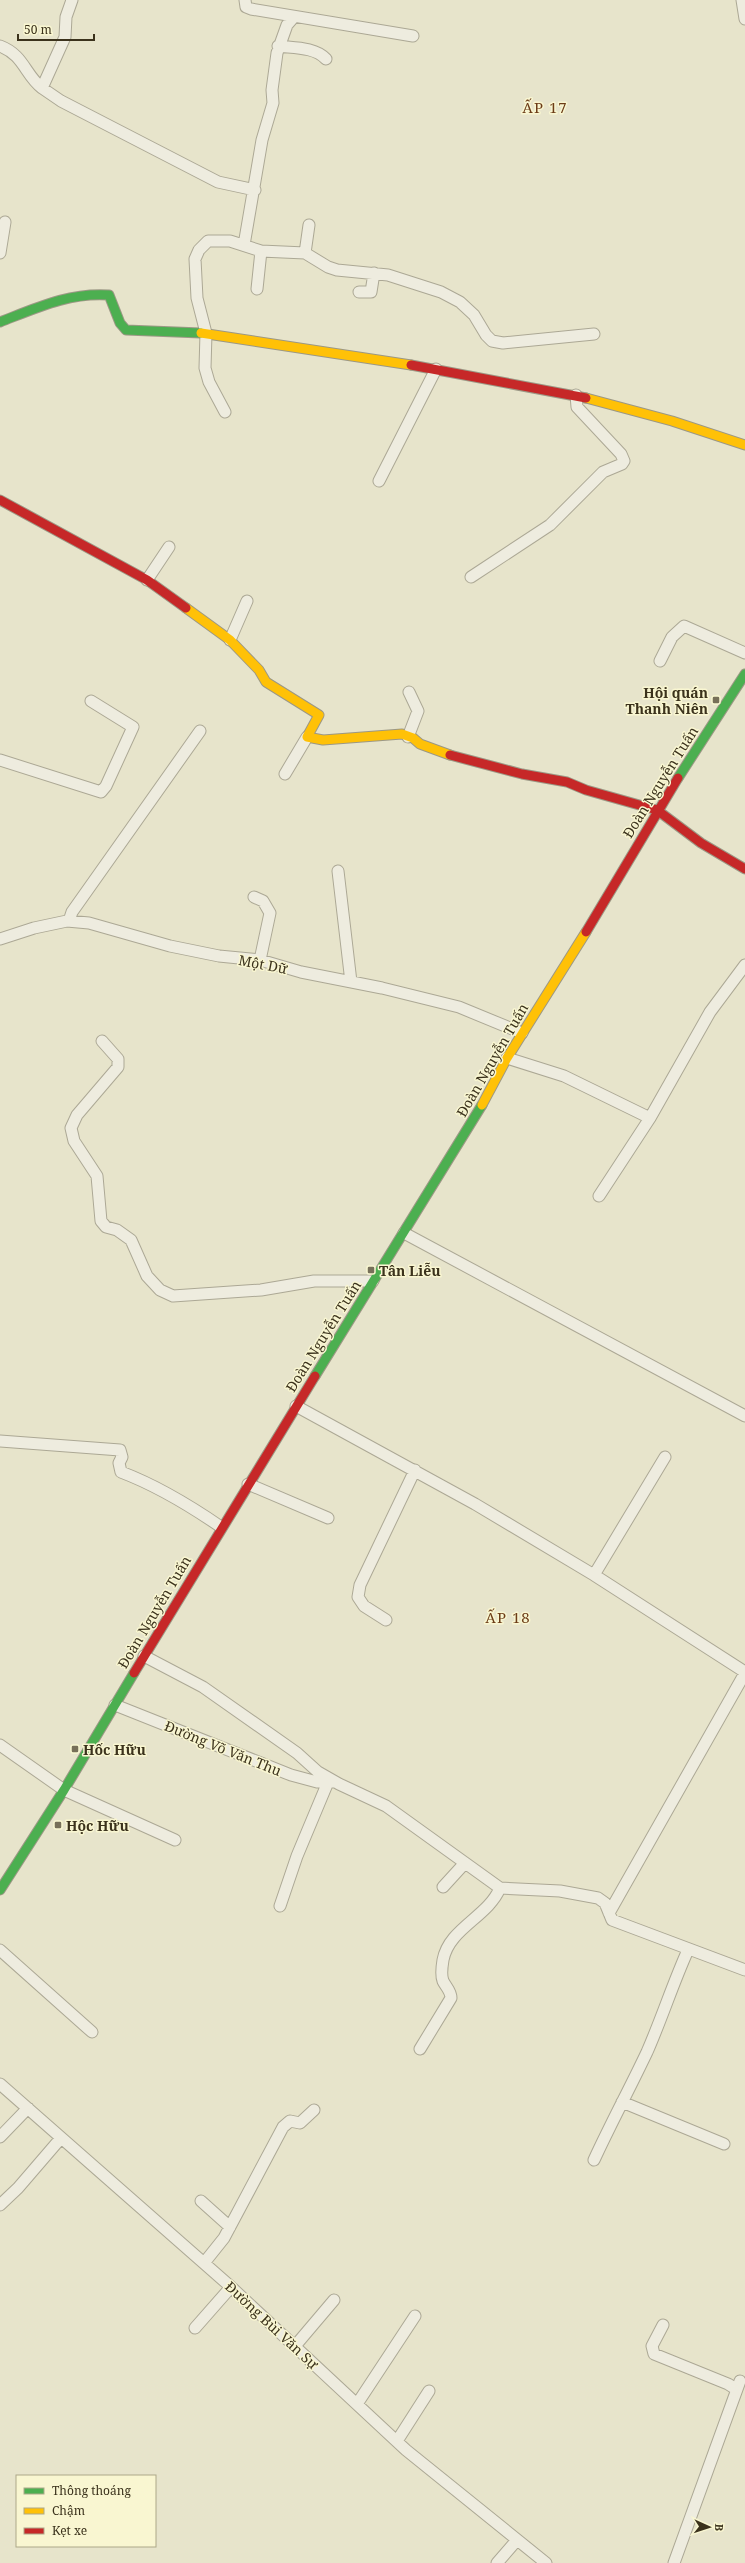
<svg xmlns="http://www.w3.org/2000/svg" width="745" height="2563" viewBox="0 0 745 2563" font-family="'Noto Serif',serif">
  <style>
    .lines { fill: none; stroke-linecap: round; stroke-linejoin: round }
    .street-casing { stroke: #aca895; stroke-width: 13 }
    .fast-casing { stroke: #9c9885; stroke-width: 11 }
    .slow-casing { stroke: #9c9885; stroke-width: 11 }
    .jam-casing { stroke: #9c9885; stroke-width: 11 }
    .street { stroke: #eeecdf; stroke-width: 11 }
    .fast { stroke: #4caf50; stroke-width: 9 }
    .slow { stroke: #ffc107; stroke-width: 9 }
    .jam { stroke: #c62828; stroke-width: 9 }
    .poi-dot { fill: #777059; stroke: #f9f6d1; stroke-width: 1.5 }
    .labels { text-anchor: middle; dominant-baseline: central; stroke-width: 3; stroke-linejoin: round; paint-order: stroke }
    .poi-label { font-size: 14px; font-weight: bold; fill: #3b321c; stroke: #f9f6d1; text-anchor: start }
    .street-label { font-size: 14px; fill: #3b321c; stroke: #f9f6d1 }
    .neighbourhood-label { font-size: 15px; letter-spacing: 1px; fill: #6c3c17; stroke: #f9f6d1 }
  </style>
  <rect width="100%" height="100%" fill="#e7e4cb"/>
  <g class="lines">
    <g class="street-casing">
      <path id="street" d="M72,0L66,17L65,37L42,88L61,101L218,182L255,190
        M245,0L246,7L251,9L413,36
        M742,0L745,19
        M0,46C24,55 25,75 42,88
        M278,46C294,48 315,47 326,59
        M244,245L262,140L273,103L272,90L277,53L287,25L294,17
        M0,253L5,222
        M305,253L328,267L337,270L388,275L441,292L460,302L474,315L486,335L492,341L503,343L594,334
        M257,289L261,251
        M359,292H371L374,273
        M225,412L209,382L205,368L206,333L197,298L195,259L199,250L208,241H230L261,251L305,253L309,225
        M379,481L436,369
        M471,577L550,525L603,472L622,464L624,461L621,454L577,407L576,395
        M147,580L169,547
        M230,640L247,601
        M660,661L672,637L684,626L745,653
        M408,737L418,711L409,692
        M0,760L101,792L106,786L133,727L91,701
        M285,774L307,737
        M338,871L351,982
        M254,897L263,901L270,913L260,960
        M69,921L72,912L200,731
        M0,939L34,928L67,921L89,923L170,946L219,956L260,960L301,972L382,988L459,1007L522,1033
        M102,1041L118,1059V1067L77,1115L71,1128L74,1141L97,1176L101,1221L106,1227L117,1230L131,1240L147,1276L160,1290L173,1296L261,1290L314,1281H373
        M507,1058L564,1076L650,1118
        M599,1196L650,1118L710,1012L745,965
        M404,1233L745,1416
        M296,1406L475,1504L594,1575L745,1672
        M0,1441L120,1450L122,1457L119,1463L121,1472C158,1486 189,1505 221,1527
        M248,1484L328,1518
        M594,1575L665,1457
        M386,1620L364,1606L358,1597L360,1585L415,1470
        M144,1656L203,1687L297,1753L318,1772L339,1784L386,1806L500,1888L560,1891L598,1898L605,1903L612,1920L745,1970
        M115,1705L291,1775L317,1782H334
        M0,1745L64,1790L175,1840
        M443,1887L464,1864
        M280,1906L297,1856L328,1782
        M609,1913L745,1673
        M0,1950L92,2032
        M420,2049L451,1998C451,1991 446,1987 443,1981C441,1976 442,1966 443,1960C449,1928 488,1917 500,1888
        M0,2084L231,2287L406,2450L546,2563
        M622,2102L724,2144
        M0,2137L28,2108
        M594,2160C611,2123 630,2088 647,2052C662,2018 673,1983 688,1950
        M201,2201L230,2227
        M0,2205L18,2188L61,2138
        M204,2263L224,2238L283,2127L290,2121L300,2123L314,2110
        M663,2325L652,2346L654,2354L728,2384L736,2389
        M195,2328L231,2287
        M295,2346L334,2300
        M357,2404L415,2316
        M397,2441L429,2391
        M497,2563L517,2540
        M674,2563L740,2381"/>
    </g>
    <g class="fast-casing">
      <path id="fast" d="M0,322C36,308 70,292 109,295L120,323L126,330L201,333
        M678,778L745,674
        M315,1376L482,1105
        M0,1890L64,1790L134,1673"/>
    </g>
    <g class="slow-casing">
      <path id="slow" d="M201,333L411,365
        M586,398L672,421L745,445
        M186,608L230,640L259,670L266,682L319,715L307,737L323,740L402,734L413,738L420,744L450,755
        M482,1105L507,1058L586,932"/>
    </g>
    <g class="jam-casing">
      <path id="jam" d="M411,365L586,398
        M0,500L147,580L186,608
        M450,755L522,774L567,782L586,790L657,810L701,843L745,869
        M586,932L678,778
        M134,1673L315,1376"/>
    </g>
    <use href="#street" class="street"/>
    <use href="#fast" class="fast"/>
    <use href="#slow" class="slow"/>
    <use href="#jam" class="jam"/>
  </g>
  <g class="poi-dot">
    <rect x="712" y="696" width="8" height="8" rx="2"/>
    <rect x="367" y="1266" width="8" height="8" rx="2"/>
    <rect x="71" y="1745" width="8" height="8" rx="2"/>
    <rect x="54" y="1821" width="8" height="8" rx="2"/>
  </g>
  <g class="labels">
    <g class="poi-label">
      <text x="708" y="692" text-anchor="end">Hội quán<tspan x="708" dy="16">Thanh Niên</tspan></text>
      <text x="379" y="1270">Tân Liễu</text>
      <text x="83" y="1749">Hốc Hữu</text>
      <text x="66" y="1825">Hộc Hữu</text>
    </g>
    <g class="street-label">
      <text transform="translate(660 782) rotate(-58)">Đoàn Nguyễn Tuấn</text>
      <text transform="translate(263 964) rotate(11)">Một Dữ</text>
      <text transform="translate(492 1060) rotate(-60)">Đoàn Nguyễn Tuấn</text>
      <text transform="translate(323 1336) rotate(-58)">Đoàn Nguyễn Tuấn</text>
      <text transform="translate(154 1612) rotate(-59)">Đoàn Nguyễn Tuấn</text>
      <text transform="translate(223 1748) rotate(22)">Đường Võ Văn Thu</text>
      <text transform="translate(272 2325) rotate(43)">Đường Bùi Văn Sự</text>
    </g>
    <g class="neighbourhood-label">
      <text x="545" y="107">ẤP 17</text>
      <text x="508" y="1617">ẤP 18</text>
    </g>
  </g>
  <rect x="16" y="2475" width="140" height="72" fill="#f9f6d1" stroke="#ada889"/>
  <rect x="24" y="2488" width="20" height="6" fill="#4caf50" stroke="#ada889"/>
  <text x="52" y="2495" font-size="12" fill="#3b321c">Thông thoáng</text>
  <rect x="24" y="2508" width="20" height="6" fill="#ffc107" stroke="#ada889"/>
  <text x="52" y="2515" font-size="12" fill="#3b321c">Chậm</text>
  <rect x="24" y="2528" width="20" height="6" fill="#c62828" stroke="#ada889"/>
  <text x="52" y="2535" font-size="12" fill="#3b321c">Kẹt xe</text>
  <g transform="translate(709 2527) rotate(93)" stroke="#f9f6d1" stroke-width="3" paint-order="stroke">
  <path d="M0-3L7 15L0 10L-7 15Z" fill="#3b321c"/>
  <text y="-6" font-size="11" font-weight="bold" text-anchor="middle" fill="#3b321c">B</text>
  </g>
  <path d="M18 34v6h76v-6" fill="none" stroke="#3b321c" stroke-width="2"/>
  <text x="24" y="34" font-size="12" fill="#3b321c" stroke="#f9f6d1" stroke-width="3" paint-order="stroke">50 m</text>
</svg>
